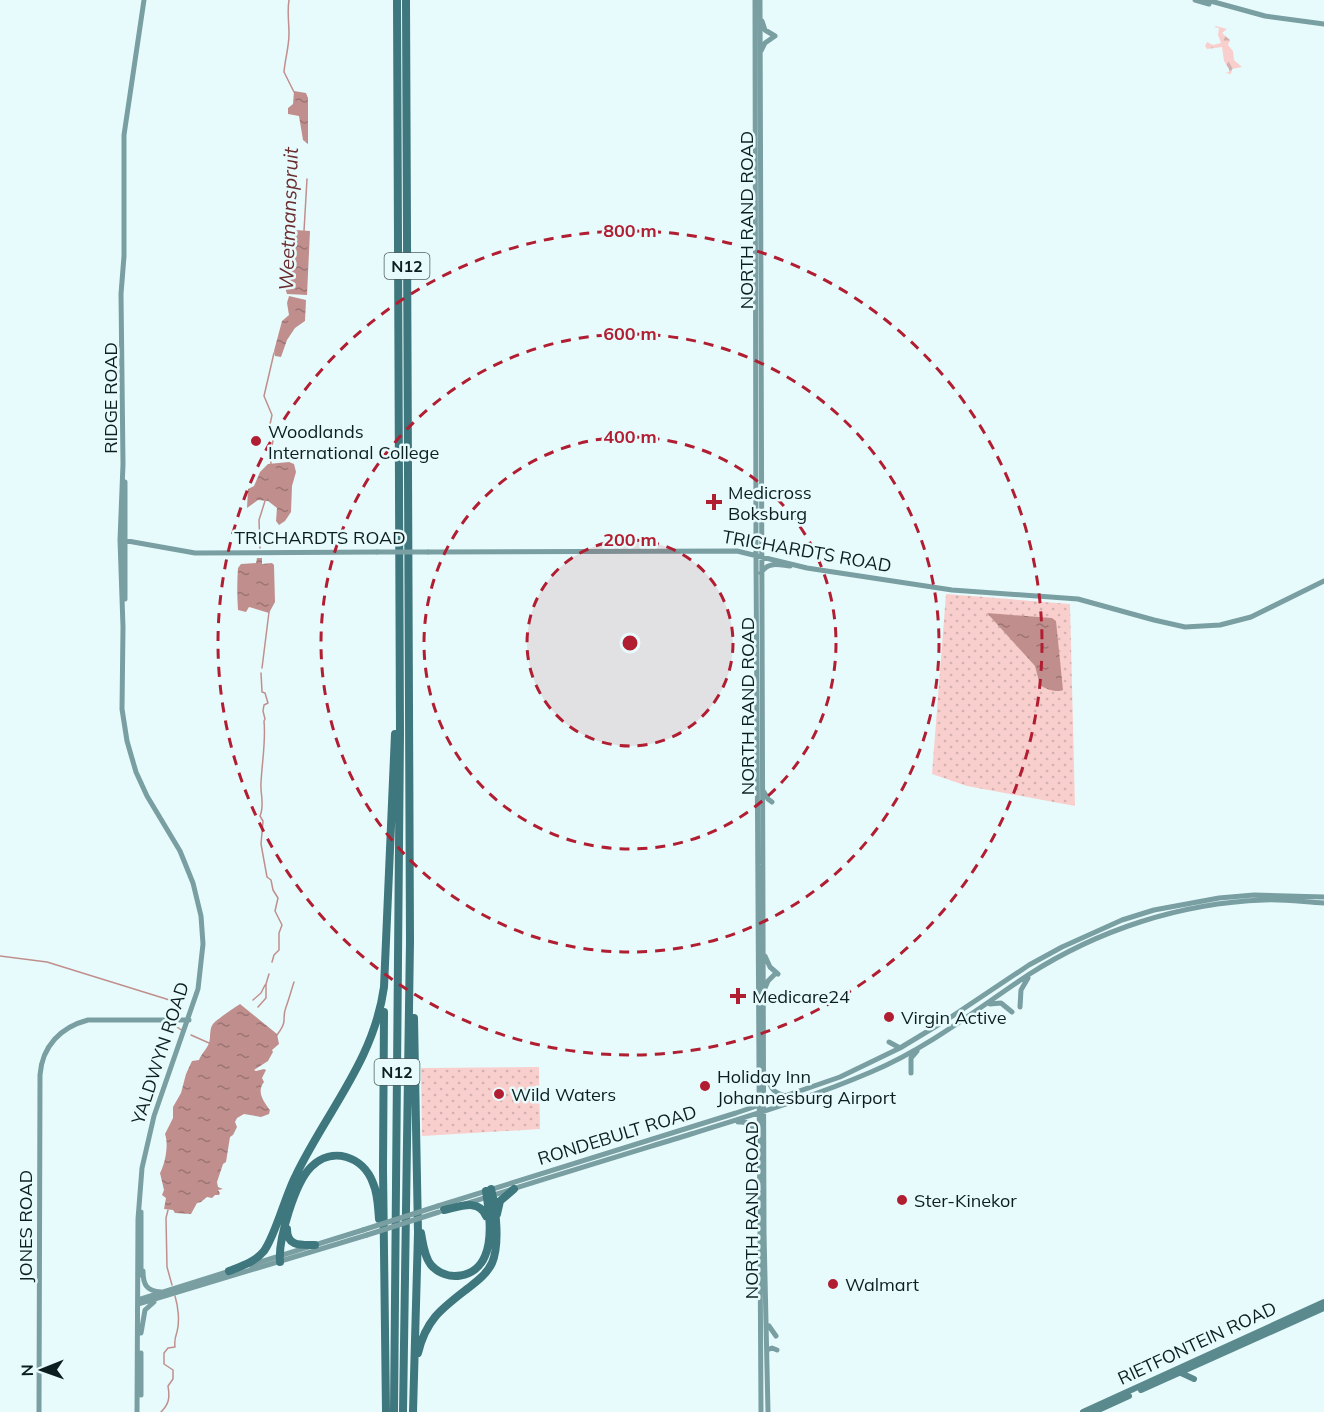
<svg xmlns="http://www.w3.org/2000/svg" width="1324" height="1412" viewBox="0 0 1324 1412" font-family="Mulish,sans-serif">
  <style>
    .grass { fill: url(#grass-dots) }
    .forest { fill: url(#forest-firs) }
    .water { fill: url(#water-ripples) }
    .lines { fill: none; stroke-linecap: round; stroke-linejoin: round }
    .stream { stroke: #c08f8d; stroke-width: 1.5 }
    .secondary { stroke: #799fa2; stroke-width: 5 }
    .primary { stroke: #5b8a8e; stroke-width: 6 }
    .highway { stroke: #3e777d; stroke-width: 8 }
    .secondary-bridge { stroke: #799fa2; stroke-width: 5 }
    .ring { fill: none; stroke: #b11e32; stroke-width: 3; stroke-dasharray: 10 8 }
    .poi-dot { fill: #b11e32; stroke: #e8fbfc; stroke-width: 2 }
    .labels { text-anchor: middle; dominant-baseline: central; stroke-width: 5; stroke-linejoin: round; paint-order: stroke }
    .shield { fill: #e8fbfc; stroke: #4e6062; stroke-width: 1.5 }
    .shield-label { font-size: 16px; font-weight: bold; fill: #0c1e20 }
    .street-label { font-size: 18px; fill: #0c1e20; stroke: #e8fbfc }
    .poi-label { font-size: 18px; fill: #0c1e20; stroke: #e8fbfc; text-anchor: start }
    .water-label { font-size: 20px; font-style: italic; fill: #6b2c2e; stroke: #e8fbfc }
    .centre { fill: #b11e32; stroke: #e8fbfc; stroke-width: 3 }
    .ring-label { font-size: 18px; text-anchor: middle; font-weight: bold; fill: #b11e32; stroke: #e8fbfc; stroke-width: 5; stroke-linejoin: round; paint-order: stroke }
  </style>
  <defs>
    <pattern id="grass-dots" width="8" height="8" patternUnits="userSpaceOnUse" patternTransform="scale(1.5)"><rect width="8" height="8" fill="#f9cfcd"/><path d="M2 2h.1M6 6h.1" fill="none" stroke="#d4b1b0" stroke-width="1.8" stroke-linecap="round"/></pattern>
    <pattern id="forest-firs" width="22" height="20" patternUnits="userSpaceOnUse" patternTransform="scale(1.5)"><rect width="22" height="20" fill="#f9cfcd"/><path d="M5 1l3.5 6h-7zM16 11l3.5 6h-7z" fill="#d4b1b0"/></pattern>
    <pattern id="water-ripples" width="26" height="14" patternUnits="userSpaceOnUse" patternTransform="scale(1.5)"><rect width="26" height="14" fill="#c08f8d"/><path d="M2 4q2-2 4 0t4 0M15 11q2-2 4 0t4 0" fill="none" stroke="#9a7473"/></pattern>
  </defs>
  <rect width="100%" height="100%" fill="#e8fbfc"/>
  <path class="grass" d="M946,594L1070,604L1075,806L967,786L932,774Z
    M539,1067L540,1129L422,1136L421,1068Z"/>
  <path class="forest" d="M1216,26L1227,29L1222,33L1230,40L1228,45L1233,51L1234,60L1242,67L1232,69L1231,74L1225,73L1229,72V69L1224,61L1222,47L1207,49L1205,46L1207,42L1213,45L1221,43L1218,35L1219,28L1214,27Z"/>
  <path class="water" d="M294,91L306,93L308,98V144L303,140L299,116L288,114V108L293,104Z
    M296,230L310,231L307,295L287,294C282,282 287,266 295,257L292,247L297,242L294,235Z
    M289,296L306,300L305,321L295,328L287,340L281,357L275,356L274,351L282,321L289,315L287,303Z
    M289,462L294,464L296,472L292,486L291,512L285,521L279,525L276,521L277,508L268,501L258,500L247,508L248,489L254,486L260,472L268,464Z
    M257,558H262V564L272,563L274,565L275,602L269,613L249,607L246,612L238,610C237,595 237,582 238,568L241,564L256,563Z
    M987,613L1052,618L1056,621L1063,690C1057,693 1045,689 1040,685L1035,666Z
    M240,1004L277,1034L279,1044L272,1050L273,1052L268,1061L254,1070L256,1071L264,1069L266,1070L262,1078L264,1082C256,1092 264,1102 270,1110L269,1114L261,1117L244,1114L237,1118L235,1122L237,1127L233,1135L230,1137L226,1162L223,1164L217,1182L218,1187L223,1189L218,1190L220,1193L219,1195H215L212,1198L207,1197L201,1202L197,1203L191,1214L175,1213L173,1210L164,1209L166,1198L162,1195L164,1190L160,1173C165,1164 169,1145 165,1134L173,1118V1107L181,1093L186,1074L192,1061L199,1060C201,1054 207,1049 209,1043C211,1037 209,1029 213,1024C216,1020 234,1008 240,1004Z"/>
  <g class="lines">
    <path class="stream" d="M289,0C287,11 289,22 289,34C289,47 285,59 284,72L294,92
      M304,231L307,179
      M271,464L270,453L273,441L269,429L272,415L264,396L274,353
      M260,548L259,520L265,501
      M262,668L269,612
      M261,673L262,692L265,693L268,703L264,705L263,711L265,719L264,721C266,742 262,761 261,783C260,793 265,805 260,816L263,821L261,844L267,877L271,880L273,890L278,898L275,911L282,925L279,933V950L274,955L272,962
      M0,956L47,962L176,1002V1009
      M253,1000L261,993L265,985
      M258,1007L266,998V984L269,974
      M176,1024L177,1027L183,1031
      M191,1035L209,1043
      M277,1035C289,1019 281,1020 286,1007C289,999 291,991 294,982
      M168,1210L166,1218L167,1267L172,1285
      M161,1412C169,1404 170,1398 168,1386L173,1379V1370L164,1364V1353L168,1348L175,1347C174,1340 175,1338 177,1332C180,1321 178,1306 175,1296"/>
    <path class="secondary" d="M755,0L756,555L761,1412
      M760,0L764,1233L768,1412
      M1195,0L1209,4
      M1207,0L1265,16L1324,24
      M761,51L765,43L775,36L765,30L762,21
      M122,540L195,553L377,552
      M428,552L737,551L807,568L952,590L1078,599L1154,620L1185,627L1220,625L1251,617L1324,581
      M761,573C768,561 779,565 790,566
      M125,599V482
      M764,792L768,799L772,802
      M765,956L770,967L778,974
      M765,988L768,981L776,973
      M990,1004L1001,1003L1012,1012
      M1020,1007L1021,990L1028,978
      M889,1042L900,1048
      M911,1073V1058L917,1051
      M768,1077C770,1089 775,1094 787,1096
      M738,1122C749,1121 755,1126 757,1136
      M465,1204C540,1180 616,1157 691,1134C752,1115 813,1097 871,1072C928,1048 977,1009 1028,975C1098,930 1180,903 1264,900C1284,899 1304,902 1324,903
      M438,1206L736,1113L840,1077L900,1048L948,1019L1029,965L1062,947L1122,920L1154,910L1219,898L1254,895L1324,897
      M250,1265L363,1230
      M143,1271C143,1284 146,1291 161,1292
      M141,1275V1212
      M141,1299L233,1270
      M138,1304L367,1235
      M769,1326L776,1336
      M141,1333L145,1310L154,1302
      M767,1350L772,1348L777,1350
      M141,1395V1353
      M39,1412L40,1075C42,1046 61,1027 88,1020H189
      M137,1412L138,1219L142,1168L154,1116L198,989L203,944L201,916L193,883L180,851L147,796L136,772L127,741L122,709L123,627L120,540L123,464L121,294L124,256V135L144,0"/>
    <path class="primary" d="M1181,1373L1194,1379
      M1141,1390L1324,1308
      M1083,1412L1324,1302
      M1094,1412L1129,1396"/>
    <path class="highway" d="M384,1012L383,1169L386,1412
      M444,1210C459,1207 479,1198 486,1216
      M497,1214L500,1201L514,1189
      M287,1229C287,1247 301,1245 315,1245
      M421,1233C423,1243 424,1256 431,1265C447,1283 476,1278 485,1256C493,1238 489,1211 486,1191
      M280,1262C278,1239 295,1183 311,1167C332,1146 363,1156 373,1183C378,1194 378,1207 379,1219
      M229,1271C242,1266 255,1262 264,1251C276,1234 285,1196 296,1175C327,1111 374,1060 384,987L395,734
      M418,1353C426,1320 441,1309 467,1289C476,1282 487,1274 492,1263C500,1245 496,1208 491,1189
      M394,1412L400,733L397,0
      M403,1412L410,941L406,0
      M413,1412L418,1233L414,1018"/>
    <path class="secondary-bridge" d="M377,552H428
      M363,1230L438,1206
      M367,1235L439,1212"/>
  </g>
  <circle cx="630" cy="643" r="103" fill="#b11e32" fill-opacity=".12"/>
  <g class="ring">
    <circle cx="630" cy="643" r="103"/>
    <circle cx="630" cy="643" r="206"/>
    <circle cx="630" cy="643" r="309"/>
    <circle cx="630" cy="643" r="412"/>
  </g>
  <g class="poi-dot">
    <circle cx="256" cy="441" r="6"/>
    <path d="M711 493h6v6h6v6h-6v6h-6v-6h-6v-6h6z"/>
    <path d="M735 987h6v6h6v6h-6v6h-6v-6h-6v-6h6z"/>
    <circle cx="889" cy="1017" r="6"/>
    <circle cx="705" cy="1086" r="6"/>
    <circle cx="499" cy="1094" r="6"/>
    <circle cx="902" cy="1200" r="6"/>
    <circle cx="833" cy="1284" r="6"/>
  </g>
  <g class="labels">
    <g class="shield">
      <rect x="384.5" y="253" width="45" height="26" rx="4.5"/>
      <rect x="374.5" y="1059" width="45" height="26" rx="4.5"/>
    </g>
    <g class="shield-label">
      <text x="407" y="266">N12</text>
      <text x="397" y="1072">N12</text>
    </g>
    <g class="street-label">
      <text transform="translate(746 220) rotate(-90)">NORTH RAND ROAD</text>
      <text transform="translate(110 398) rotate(-90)">RIDGE ROAD</text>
      <text x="320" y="537">TRICHARDTS ROAD</text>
      <text transform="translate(807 551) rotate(10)">TRICHARDTS ROAD</text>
      <text transform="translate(747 706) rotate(-90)">NORTH RAND ROAD</text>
      <text transform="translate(160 1053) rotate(-72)">YALDWYN ROAD</text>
      <text transform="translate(617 1135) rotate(-17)">RONDEBULT ROAD</text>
      <text transform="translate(751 1210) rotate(-90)">NORTH RAND ROAD</text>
      <text transform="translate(25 1226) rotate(-90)">JONES ROAD</text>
      <text transform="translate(1197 1343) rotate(-25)">RIETFONTEIN ROAD</text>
    </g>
    <g class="poi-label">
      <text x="268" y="431">Woodlands<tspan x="268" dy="21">International College</tspan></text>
      <text x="728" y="492">Medicross<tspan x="728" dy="21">Boksburg</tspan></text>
      <text x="752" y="996">Medicare24</text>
      <text x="901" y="1017">Virgin Active</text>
      <text x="717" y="1076">Holiday Inn<tspan x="717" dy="21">Johannesburg Airport</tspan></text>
      <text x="511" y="1094">Wild Waters</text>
      <text x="914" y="1200">Ster-Kinekor</text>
      <text x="845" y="1284">Walmart</text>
    </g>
    <g class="water-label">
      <text transform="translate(288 219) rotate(-88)">Weetmanspruit</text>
    </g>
  </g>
  <circle cx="630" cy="643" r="9" class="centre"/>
  <g class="ring-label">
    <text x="630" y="237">800 m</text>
    <text x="630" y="340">600 m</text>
    <text x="630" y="443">400 m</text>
    <text x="630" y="546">200 m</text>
  </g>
  <g transform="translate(42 1370) rotate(269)" stroke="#e8fbfc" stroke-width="4.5" paint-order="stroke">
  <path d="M0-4.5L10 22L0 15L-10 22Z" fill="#0c1e20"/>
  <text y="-9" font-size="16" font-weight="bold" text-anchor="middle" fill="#0c1e20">N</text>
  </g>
</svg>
